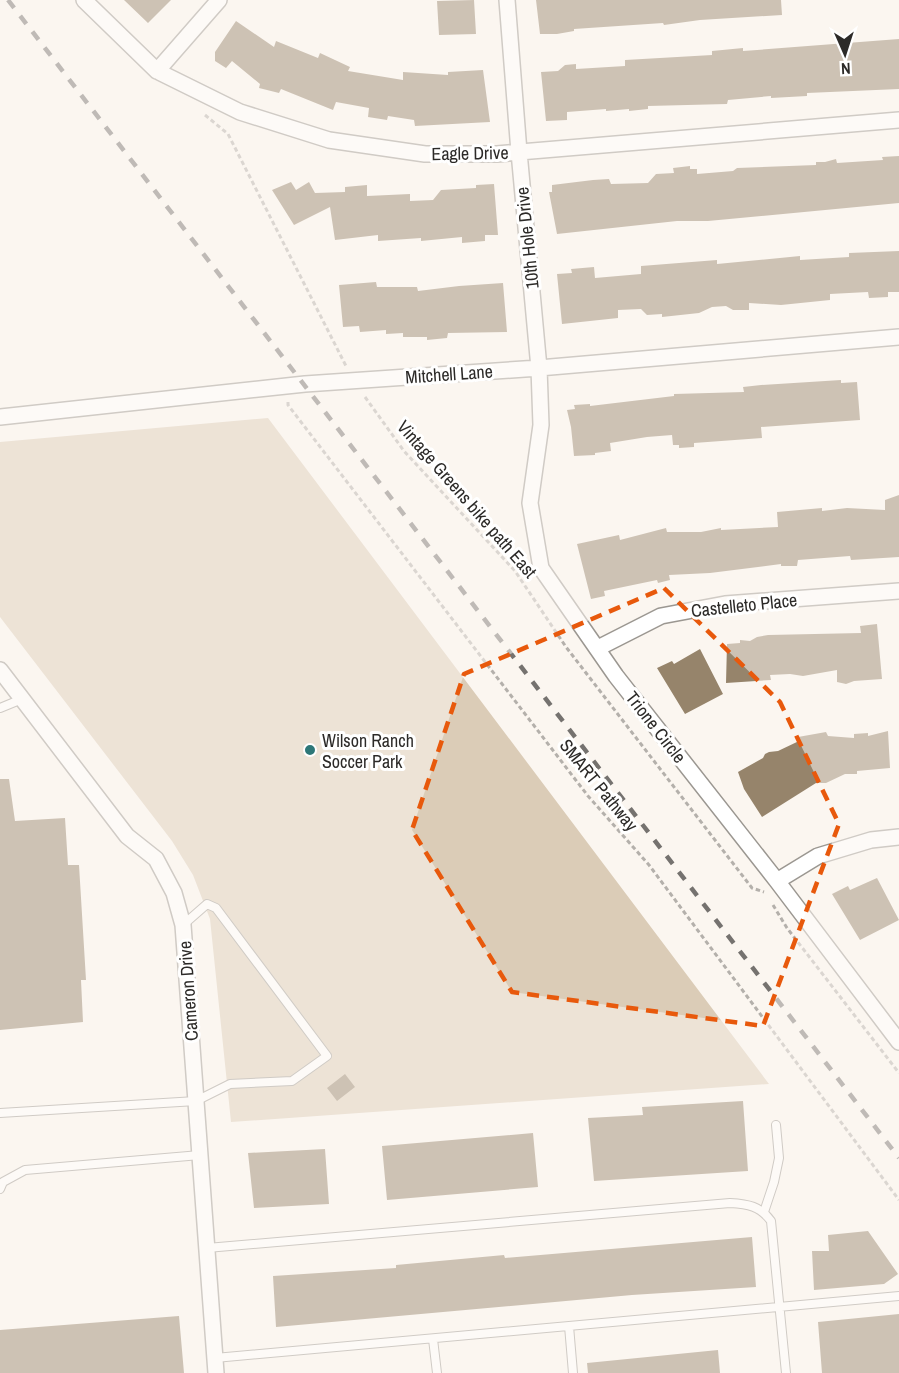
<svg xmlns="http://www.w3.org/2000/svg" width="899" height="1373" viewBox="0 0 899 1373" font-family="'Archivo Narrow',sans-serif">
  <style>
    .green { fill: #dbccb7 }
    .building { fill: #96846b }
    .lines { fill: none; stroke-linecap: round; stroke-linejoin: round }
    .service-casing { stroke: #9b9791; stroke-width: 10 }
    .minor-casing { stroke: #9b9791; stroke-width: 18 }
    .path { stroke: #b4b0ab; stroke-width: 3; stroke-dasharray: 4.5 3; stroke-linecap: butt }
    .service { stroke: #fff; stroke-width: 8 }
    .minor { stroke: #fff; stroke-width: 15 }
    .rail { stroke: #75726f; stroke-width: 4.5; stroke-dasharray: 10 10; stroke-linecap: butt }
    .marked { fill: none; stroke: #e8590c; stroke-width: 4.5; stroke-dasharray: 12 8; stroke-linejoin: round }
    .poi-dot { fill: #2d7778; stroke: #fff; stroke-width: 2 }
    .labels { text-anchor: middle; dominant-baseline: central; stroke-width: 6; stroke-linejoin: round; paint-order: stroke }
    .street-label { font-size: 18px; fill: #2c2a28; stroke: #fff }
    .poi-label { font-size: 18px; fill: #2c2a28; stroke: #fff; text-anchor: start }
  </style>
  <rect width="100%" height="100%" fill="#fbf6f0"/>
  <path class="green" d="M268,418L769,1084L231,1122L210,919L193,875L172,841L0,617V442Z"/>
  <path class="building" d="M124,0H171L148,23Z
    M474,0L476,34L439,35L437,1Z
    M536,0H781L782,15L700,20L664,25L663,23L574,29V31L557,34H540Z
    M236,21L274,47L276,41L318,58L320,53L350,67L348,71L403,80V72L448,75V72L483,70L490,122L415,126L414,120L388,116L387,120L368,117L369,108L336,102L333,110L281,89L279,93L259,88L260,84L232,61L226,68L215,61V52Z
    M899,39V89L807,93V96L771,98V96L728,100L727,104L648,106V109L629,111V109L606,111V109L567,112V120L546,121L541,72L558,71L565,65L576,64V69L625,66V60L712,55V51L743,48V51Z
    M899,156V203L708,221H677L557,234L549,192H552V185L593,180L609,179L611,184L648,183L656,174L674,173L673,168L690,166V169H697V174L733,171L737,168L816,165V162H825L836,159L837,163L883,160L882,157Z
    M291,182L296,190L309,182L315,193L345,192V187L367,185V196L410,194V201L433,200L441,190L476,188V185L494,184L498,235H485V241L462,243V237L421,241V238L378,241V235L335,240L330,207L294,225L272,190Z
    M899,251V292H888V297L869,298L868,292L830,294V300L781,305L749,303V310H733L726,306L712,307L699,313L662,317V314L647,315L641,309L618,310V318L562,324L557,274L572,273L571,269L594,267L595,278L641,274V266L717,260V264L800,256V260L849,257V253Z
    M376,282L377,287H417L418,291L459,286L503,283L507,332L448,333L447,338L427,340V337H403V333L386,334V330L360,332L359,326L343,327L339,285Z
    M841,380V383L857,382L860,420L761,427L762,438L694,443V447L679,448V445H673L672,435L647,437L610,443L611,451L595,453V455L574,456L571,427L567,410L575,409L574,405L590,404V406L674,396V394L744,392L743,387L761,385Z
    M899,495V557L851,560L850,556L798,560L797,566H781V564L710,573L669,575L670,580L658,583L657,580L604,591L605,596L591,599L577,544L619,535L620,540L666,528L667,532H701L721,528V530L778,527L777,512L822,508V511L847,508L885,510V500Z
    M877,624L882,679L854,681L846,684L837,682V670L803,676L790,674L770,675L771,680L726,683L727,644L740,643V640L750,641L757,637L768,635L861,633L860,626Z
    M700,649L723,694L685,714L657,668L672,661L674,664Z
    M888,731L890,768L857,771V774H845L826,783H816L762,817L744,789L738,772L763,758L765,754L769,752L778,751L799,741L798,737L826,732L828,736L854,738V734L868,733V736Z
    M0,779H9L15,821L65,818L68,865H79L86,980H81L83,1022L0,1030Z
    M877,878L899,920L860,940L832,894L848,886L850,890Z
    M345,1074L355,1087L337,1101L327,1088Z
    M743,1101L748,1171L594,1181L588,1118L643,1115L642,1107Z
    M533,1133L538,1187L387,1200L382,1146Z
    M325,1149L329,1204L254,1208L248,1153Z
    M868,1231L898,1274L884,1284L814,1290L812,1251H829L828,1235Z
    M752,1237L756,1287L632,1295L276,1327L273,1276L396,1268V1265L504,1255L505,1258Z
    M899,1314V1373H822L818,1322Z
    M179,1316L184,1373H0V1330Z
    M718,1350L720,1373H588L587,1363Z"/>
  <g class="lines">
    <g class="service-casing">
      <path id="service" d="M0,708L22,699
        M0,1113L196,1101L230,1084L292,1081L327,1056L216,908L207,904L183,925
        M0,1189L3,1182L25,1170L200,1155
        M764,1212L774,1182L779,1158L776,1125
        M207,1248L730,1203C748,1204 760,1206 771,1221L786,1373
        M569,1326L573,1373
        M433,1339L437,1373
        M215,1358L899,1296"/>
    </g>
    <g class="minor-casing">
      <path id="minor" d="M84,0L157,71L240,112L329,140L425,154H497L899,120
        M507,0L519,152L539,368L541,425L530,503L541,568L616,676L777,881L899,1042
        M157,71L219,0
        M0,417L305,384L539,368L899,337
        M598,648L661,616L725,604L899,591
        M0,670L127,836L156,859L174,893L183,925L216,1373
        M777,881L818,856L871,840L899,837"/>
    </g>
    <path class="path" d="M205,115L228,134L346,366
      M365,397L404,451L515,571L566,647L752,888L764,892
      M288,402V405L588,796L649,865L899,1200
      M773,905L787,928L899,1073"/>
    <use href="#service" class="service"/>
    <use href="#minor" class="minor"/>
    <path class="rail" d="M8,0L899,1158"/>
  </g>
  <path d="M0 0H899V1373H0ZM664,588L780,702L839,824L763,1026L512,992L412,830L464,674Z" fill="#fbf6f0" fill-opacity=".55" fill-rule="evenodd"/>
  <path class="marked" d="M664,588L780,702L839,824L763,1026L512,992L412,830L464,674Z"/>
  <circle class="poi-dot" cx="310" cy="750" r="6"/>
  <g class="labels">
    <g class="street-label">
      <text transform="translate(470 153) rotate(-1)">Eagle Drive</text>
      <text transform="translate(527 238) rotate(-96)">10th Hole Drive</text>
      <text transform="translate(449 374) rotate(-4)">Mitchell Lane</text>
      <text transform="translate(467 499) rotate(49)">Vintage Greens bike path East</text>
      <text transform="translate(744 605) rotate(-6)">Castelleto Place</text>
      <text transform="translate(656 727) rotate(52)">Trione Circle</text>
      <text transform="translate(599 785) rotate(51)">SMART Pathway</text>
      <text transform="translate(188 991) rotate(-94)">Cameron Drive</text>
    </g>
    <g class="poi-label">
      <text x="322" y="740">Wilson Ranch<tspan x="322" dy="21">Soccer Park</tspan></text>
    </g>
  </g>
  <g transform="translate(845 54) rotate(177)" stroke="#ffffff" stroke-width="4.5" paint-order="stroke">
  <path d="M0-4.5L10 22L0 15L-10 22Z" fill="#2c2a28"/>
  <text y="-9" font-size="16" font-weight="bold" text-anchor="middle" fill="#2c2a28">N</text>
  </g>
</svg>
